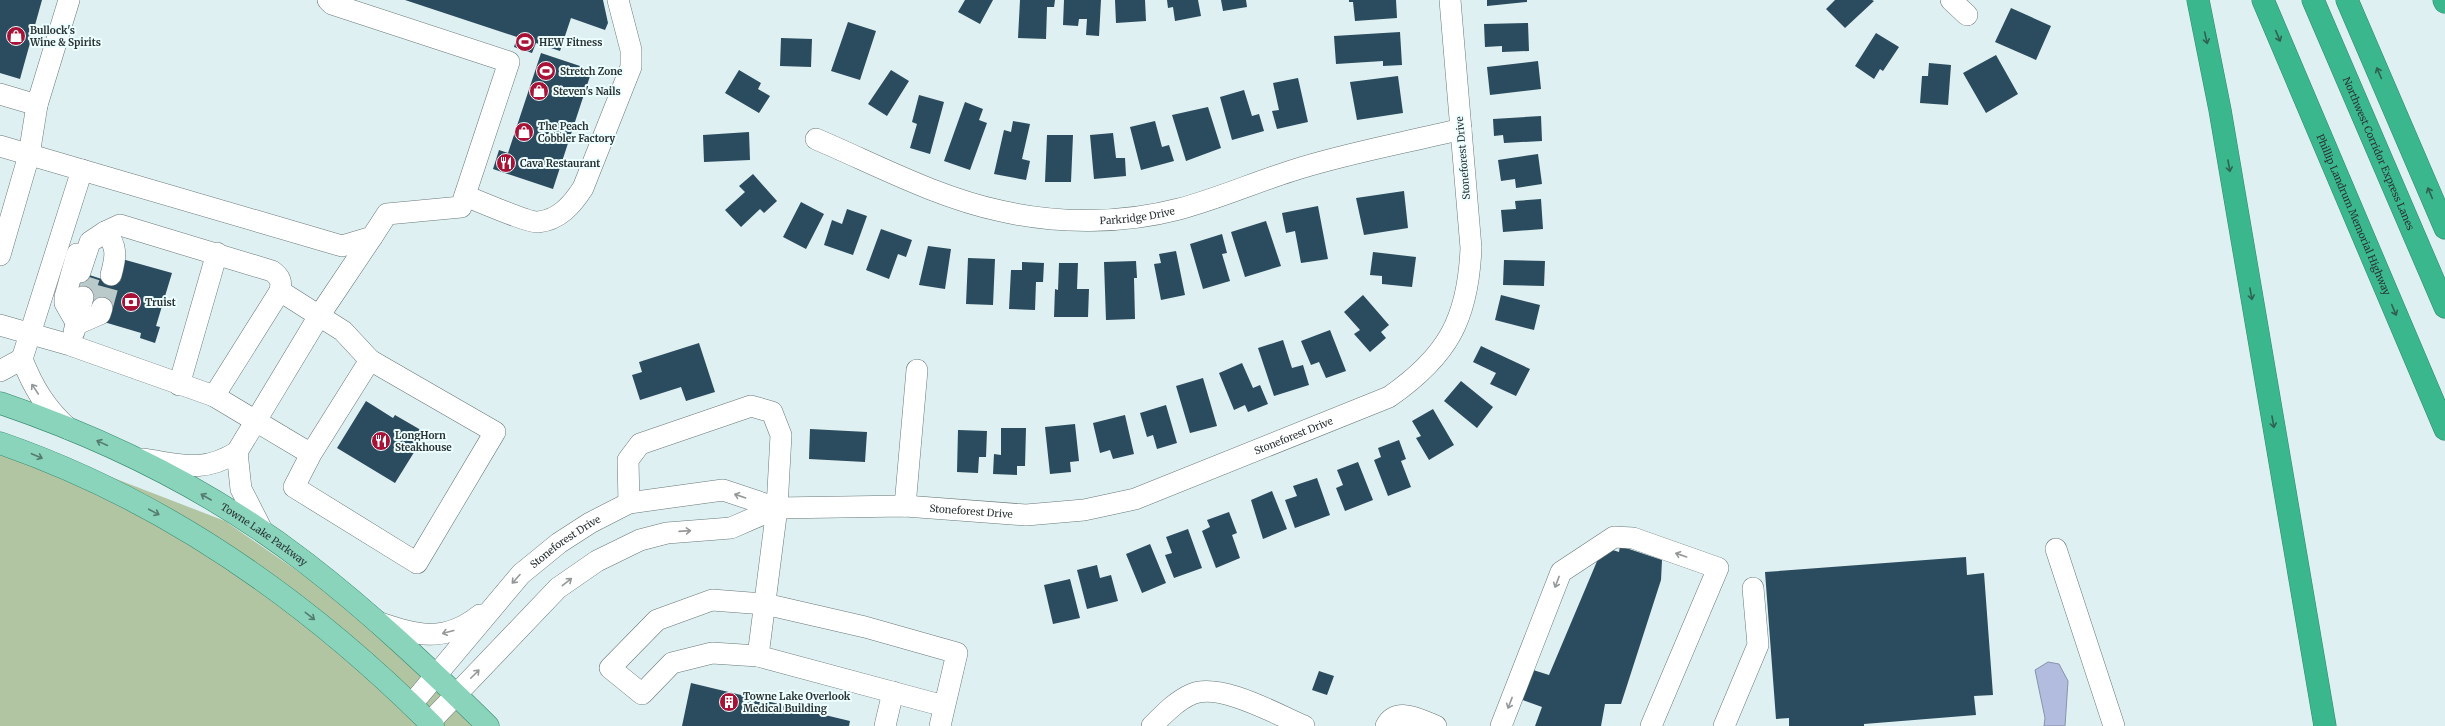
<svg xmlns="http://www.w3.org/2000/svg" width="2445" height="726" viewBox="0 0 2445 726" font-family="Merriweather,serif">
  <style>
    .forest { fill: #b2c5a3 }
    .water { fill: #b1bcde; stroke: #8993ab }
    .building { fill: #2b4b5e }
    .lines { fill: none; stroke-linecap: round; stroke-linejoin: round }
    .minor-tunnel { stroke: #bacacb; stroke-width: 21; stroke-dasharray: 21 10; stroke-linecap: butt }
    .minor-casing { stroke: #687879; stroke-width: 22 }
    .major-casing { stroke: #35886e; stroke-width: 23 }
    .highway-casing { stroke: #35886e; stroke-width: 23 }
    .minor { stroke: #fff; stroke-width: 21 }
    .major { stroke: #89d4bb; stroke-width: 22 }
    .highway { stroke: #3ab78d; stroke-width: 22 }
    .oneway { stroke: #306152 }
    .oneway2 { stroke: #959899 }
    .oneway3 { stroke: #557b70 }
    .labels { text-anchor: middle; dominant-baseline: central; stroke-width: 4; stroke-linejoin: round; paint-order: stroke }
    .poi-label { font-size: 10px; font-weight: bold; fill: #2b3233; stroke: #ecfeff; text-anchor: start }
    .street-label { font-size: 10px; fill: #2b3233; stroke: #ecfeff }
  </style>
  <rect width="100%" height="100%" fill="#def0f1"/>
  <path class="forest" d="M0,444L54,455L225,521L432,664L500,726H0Z"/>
  <path class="water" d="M2048,662L2059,664L2068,681L2065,726H2044L2045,718L2035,670Z"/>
  <path class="building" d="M0,0H42L20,79L0,73Z
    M405,0H603L608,23L605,30L571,18L560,51L536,43L532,53L514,47L517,37Z
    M965,0H993L980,24L958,12Z
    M1020,0H1055L1054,7H1047L1046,39L1018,38Z
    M1064,0H1101L1099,36L1086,35L1087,19H1079L1078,26L1063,25Z
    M1115,0H1145L1146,21L1116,23Z
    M1167,0H1198L1201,16L1175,21L1173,7L1168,8Z
    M1221,0H1246L1247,7L1223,11Z
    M1349,0H1396L1397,18L1355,21L1353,2H1349Z
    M1487,0H1527V2L1487,6Z
    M1835,0H1872L1874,1L1845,28L1826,9Z
    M2011,8L2051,26L2036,60L1995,42Z
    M848,22L876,31L860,80L831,71Z
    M1528,23L1529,51L1502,52V46L1485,47L1484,24Z
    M1400,32L1402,65L1383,66V61L1336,64L1334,36Z
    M1876,33L1899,47L1883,71L1880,69L1874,79L1855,66Z
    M781,38L812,39L811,67L780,66Z
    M541,53L592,70L553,189L493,169L499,150L508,153Z
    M1996,55L2018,94L1986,113L1963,73Z
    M1538,61L1541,89L1490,95L1487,67Z
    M1929,63L1951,65L1948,105L1920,103L1922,76H1928Z
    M739,70L761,83L758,89L770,96L759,113L725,93Z
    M891,70L909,81L887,116L868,104Z
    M1398,76L1403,113L1357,120L1350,82Z
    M1298,78L1308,122L1277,129L1272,111L1279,110L1273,83Z
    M1244,90L1252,116L1259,114L1264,131L1232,140L1220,97Z
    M919,95L944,102L930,154L910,148L917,124L912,122Z
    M965,102L983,109L979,120L987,123L970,170L944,161Z
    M1208,107L1221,148L1186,161L1172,115Z
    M1541,116L1542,141L1504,143L1503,135L1494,136L1493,119Z
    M1013,121L1030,124L1022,159L1030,161L1026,180L994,174L1004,130L1011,132Z
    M1155,121L1162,147L1169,145L1174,161L1141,170L1130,127Z
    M749,132L750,160L704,162L703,135Z
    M1113,133L1116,158H1125L1126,176L1094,179L1090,135Z
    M1047,135H1073L1071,182H1045Z
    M1538,154L1542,184L1516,188L1515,179L1501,181L1498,160Z
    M753,174L777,201L764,213L760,209L741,227L725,210L745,192L739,186Z
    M1404,191L1408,228L1364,235L1356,198Z
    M1541,199L1543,229L1503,232L1501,210L1516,209L1515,201Z
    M801,202L824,214L806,249L783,237Z
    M1318,206L1328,259L1301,263L1295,231L1286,233L1282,213Z
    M847,209L867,216L853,255L824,245L832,220L842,224Z
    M1266,221L1281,266L1245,277L1231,232Z
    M881,229L912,240L906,257L898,254L889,279L866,270Z
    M1222,234L1227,253L1222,254L1230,281L1203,289L1190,244Z
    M928,246L951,249L945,289L919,285Z
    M1176,251L1185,295L1161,300L1154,264L1161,263L1159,254Z
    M1373,252L1416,257L1412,287L1382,284V276L1370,275Z
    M968,258L995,259L993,305L966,304Z
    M122,259L172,273L156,326L160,327L155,343L140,338L141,333L104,322L102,303L69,293L80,272L108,281Z
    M1504,260L1545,261L1544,286L1503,285Z
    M1136,261L1137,278H1134L1135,319L1106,320L1104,262Z
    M1022,262L1044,263L1043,282H1036L1035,310L1009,309L1011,270H1022Z
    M1059,263H1078L1077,289H1089L1088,317H1054L1055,289L1058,290Z
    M1363,295L1389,325L1381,332L1386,338L1370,352L1354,334L1360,330L1344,312Z
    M1501,295L1540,305L1534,330L1495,320Z
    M1330,330L1346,371L1326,378L1319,362L1311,365L1301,341Z
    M1283,340L1292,368L1303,365L1309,385L1274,396L1258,348Z
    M699,343L715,392L686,401L681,387L640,400L632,375L642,372L639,362Z
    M1481,346L1530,369L1516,396L1490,384L1496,373L1473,362Z
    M1242,363L1253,388L1260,385L1268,404L1248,412L1245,405L1234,410L1219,373Z
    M1203,378L1217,426L1190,433L1176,386Z
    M1461,381L1493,407L1477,428L1444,401Z
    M366,401L393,418L395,415L426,433L395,483L337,448Z
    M1166,405L1177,443L1157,449L1153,435L1147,437L1140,413Z
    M1433,409L1454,445L1429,460L1416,438L1421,436L1412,421Z
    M1125,415L1134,454L1113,459L1110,450L1100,453L1093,423Z
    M1075,424L1079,461L1070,462L1071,472L1050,474L1045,427Z
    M1001,428H1026L1025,466H1017V475L993,474L994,454L1001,455Z
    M810,429L867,432L865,462L809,459Z
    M958,430L987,431L986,457H979L978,473L957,472Z
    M1399,440L1406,459L1401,461L1411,487L1388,496L1374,460L1381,457L1378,448Z
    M1358,462L1373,500L1345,511L1336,488L1343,485L1337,470Z
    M1317,478L1330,515L1295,528L1285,500L1297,496L1293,486Z
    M1272,491L1287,529L1263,539L1251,500Z
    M1229,512L1237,533L1232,535L1240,558L1216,568L1202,531L1210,527L1207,520Z
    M1188,529L1202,568L1174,578L1165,555L1172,553L1166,537Z
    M1150,544L1166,583L1142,593L1126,554Z
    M1620,546L1662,560L1661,580L1621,704H1605L1601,726H1535L1542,707L1520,699L1530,669L1549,675L1603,547L1619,552Z
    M1966,557L1967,575L1984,573L1993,695L1974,696L1976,715L1864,724V726H1789V718L1776,719L1765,572Z
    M1097,565L1100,578L1111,575L1118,601L1087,609L1077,570Z
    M1070,579L1080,618L1053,624L1044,585Z
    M1319,671L1334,676L1327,695L1312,690Z
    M691,683L850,721L849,726H682Z"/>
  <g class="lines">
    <path class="minor-tunnel" d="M83,297L90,275
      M102,308L111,275"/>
    <g class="minor-casing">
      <g id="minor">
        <path d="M1951,0L1967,15"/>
        <path d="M0,94L37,105"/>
        <path id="s1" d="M816,139C877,165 936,197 1001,211C1058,224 1122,224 1179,209C1217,199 1253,183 1291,171C1346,153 1405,143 1461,129"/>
        <path d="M0,146L342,246L372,237L387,214L461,207L509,62L332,4L328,0"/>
        <path d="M465,196C477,200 528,223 538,222C559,220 572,205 583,188L631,67V50L618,0"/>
        <path d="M105,232C118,246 116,257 111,275"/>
        <path d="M0,255L29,155L37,105L69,0"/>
        <path d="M80,272L90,242L105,232L120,225L272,271C280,277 282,281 280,291L214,396"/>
        <path d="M280,291L343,331L370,360"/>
        <path d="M77,324L65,303V297L77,254"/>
        <path d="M77,324L100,314L102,308"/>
        <path d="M0,325L70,345L214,396L311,454L370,360L495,432L417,563L294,487L311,454"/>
        <path d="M74,332L83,297"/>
        <path d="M0,371L22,359"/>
        <path d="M179,385L217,253"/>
        <path d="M69,429C46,409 33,387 22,359L82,170"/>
        <path d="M237,452L241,489L263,532"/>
        <path d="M142,459C180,464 202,474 237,452L319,316L372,237"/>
        <path d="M629,503L628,460L640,444L751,406L772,412L781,435L777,508L758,656"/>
        <path d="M905,506L917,370"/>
        <path d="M2056,549L2114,726"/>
        <path d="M377,622C416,635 444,644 480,615"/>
        <path id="s2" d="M411,705L521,574L559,543L590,523L629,503L723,490L777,508L905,506L1026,515L1084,510L1135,499L1389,397C1448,356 1468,319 1471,248L1450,0"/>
        <path d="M429,723L558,588L597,561L640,540L667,533L731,528L777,508"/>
        <path d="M885,726L893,692"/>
        <path d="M940,726L957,653L865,627L765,604L712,600L657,620L610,668L642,694L672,663L712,653L758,656L944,706"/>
        <path d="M1152,726C1164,714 1176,701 1192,694C1220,682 1278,715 1304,726"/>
        <path d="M1386,726C1397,706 1420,720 1436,726"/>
        <path d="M1501,726L1561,572L1614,537L1633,538L1718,568L1651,726"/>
        <path d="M1724,726L1758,645L1753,588"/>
      </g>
    </g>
    <g class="major-casing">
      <g id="major">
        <path id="s3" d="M0,403C109,440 215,493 306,563C371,613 430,669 488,726"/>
        <path d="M0,443C165,500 310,603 433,726"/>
      </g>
    </g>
    <g class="highway-casing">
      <g id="highway">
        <path d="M2198,0L2220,110L2325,726"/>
        <path id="s4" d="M2263,0L2445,429"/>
        <path id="s5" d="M2313,0L2445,307"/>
        <path d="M2347,0L2445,228"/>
        <path d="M2444,0L2445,2"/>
      </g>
    </g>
    <use href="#minor" class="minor"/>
    <use href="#major" class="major"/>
    <use href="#highway" class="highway"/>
  </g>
  <defs><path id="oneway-shaft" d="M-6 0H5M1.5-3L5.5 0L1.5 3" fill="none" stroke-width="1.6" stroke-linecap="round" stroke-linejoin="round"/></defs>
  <g class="oneway">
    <use href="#oneway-shaft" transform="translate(2278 36) rotate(67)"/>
    <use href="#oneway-shaft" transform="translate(2206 38) rotate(77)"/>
    <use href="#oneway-shaft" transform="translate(2379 73) rotate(-113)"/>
    <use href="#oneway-shaft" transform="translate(2229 166) rotate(80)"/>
    <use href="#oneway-shaft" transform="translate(2430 193) rotate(-113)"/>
    <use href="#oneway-shaft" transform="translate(2251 294) rotate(80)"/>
    <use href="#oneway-shaft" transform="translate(2394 310) rotate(67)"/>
    <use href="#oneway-shaft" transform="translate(2273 422) rotate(80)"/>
  </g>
  <g class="oneway2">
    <use href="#oneway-shaft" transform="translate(35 389) rotate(-124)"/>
    <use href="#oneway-shaft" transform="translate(740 496) rotate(-161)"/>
    <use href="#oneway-shaft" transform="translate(685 531) rotate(-4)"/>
    <use href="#oneway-shaft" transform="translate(1681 555) rotate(-161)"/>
    <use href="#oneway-shaft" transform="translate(516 579) rotate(132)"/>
    <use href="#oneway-shaft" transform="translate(567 582) rotate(-38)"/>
    <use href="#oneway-shaft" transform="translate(1557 582) rotate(111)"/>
    <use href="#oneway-shaft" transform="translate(448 632) rotate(165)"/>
    <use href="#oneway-shaft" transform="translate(475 674) rotate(-45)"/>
    <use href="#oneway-shaft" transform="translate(1510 703) rotate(111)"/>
  </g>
  <g class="oneway3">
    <use href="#oneway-shaft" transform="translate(102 443) rotate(-155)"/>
    <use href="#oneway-shaft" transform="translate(37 456) rotate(23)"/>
    <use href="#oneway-shaft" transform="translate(206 497) rotate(-150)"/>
    <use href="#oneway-shaft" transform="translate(154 512) rotate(28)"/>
    <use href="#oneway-shaft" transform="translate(310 616) rotate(38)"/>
  </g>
  <defs>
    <g id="shop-disc" transform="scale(1)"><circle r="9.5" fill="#a91237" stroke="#ecfeff"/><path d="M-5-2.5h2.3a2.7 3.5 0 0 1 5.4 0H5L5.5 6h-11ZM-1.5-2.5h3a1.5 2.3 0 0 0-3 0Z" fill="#fff"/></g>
    <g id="stadium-disc" transform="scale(1)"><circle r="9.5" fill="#a91237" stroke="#ecfeff"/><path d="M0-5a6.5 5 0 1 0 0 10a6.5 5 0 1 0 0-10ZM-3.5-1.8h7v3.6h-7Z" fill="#fff"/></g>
    <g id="restaurant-disc" transform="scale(1)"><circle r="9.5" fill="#a91237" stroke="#ecfeff"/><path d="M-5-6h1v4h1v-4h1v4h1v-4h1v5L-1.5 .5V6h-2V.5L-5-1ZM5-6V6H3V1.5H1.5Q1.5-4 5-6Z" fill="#fff"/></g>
    <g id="bank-disc" transform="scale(1)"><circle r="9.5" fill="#a91237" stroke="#ecfeff"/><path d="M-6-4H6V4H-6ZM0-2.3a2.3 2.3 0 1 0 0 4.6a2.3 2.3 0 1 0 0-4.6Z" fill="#fff"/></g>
    <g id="building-disc" transform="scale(1)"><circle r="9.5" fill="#a91237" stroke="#ecfeff"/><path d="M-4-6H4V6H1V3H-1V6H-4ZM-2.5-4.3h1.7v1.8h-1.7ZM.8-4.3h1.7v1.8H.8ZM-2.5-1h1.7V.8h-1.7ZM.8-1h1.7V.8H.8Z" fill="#fff"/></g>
  </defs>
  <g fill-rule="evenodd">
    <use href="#shop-disc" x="16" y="36"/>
    <use href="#stadium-disc" x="525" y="42"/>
    <use href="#stadium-disc" x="546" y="71"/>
    <use href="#shop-disc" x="539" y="91"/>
    <use href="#shop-disc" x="524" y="132"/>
    <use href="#restaurant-disc" x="506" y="163"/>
    <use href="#bank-disc" x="131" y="302"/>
    <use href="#restaurant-disc" x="381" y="441"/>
    <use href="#building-disc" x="729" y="702"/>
  </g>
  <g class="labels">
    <g class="poi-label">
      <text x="30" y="30">Bullock's<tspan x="30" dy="12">Wine &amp; Spirits</tspan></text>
      <text x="539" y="42">HEW Fitness</text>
      <text x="560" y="71">Stretch Zone</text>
      <text x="553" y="91">Steven's Nails</text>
      <text x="538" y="126">The Peach<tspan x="538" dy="12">Cobbler Factory</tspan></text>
      <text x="520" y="163">Cava Restaurant</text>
      <text x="145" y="302">Truist</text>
      <text x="395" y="435">LongHorn<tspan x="395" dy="12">Steakhouse</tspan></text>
      <text x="743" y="696">Towne Lake Overlook<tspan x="743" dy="12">Medical Building</tspan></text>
    </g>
    <g class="street-label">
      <text stroke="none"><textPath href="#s5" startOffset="167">Northwest Corridor Express Lanes</textPath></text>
      <text transform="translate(1463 158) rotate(-95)">Stoneforest Drive</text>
      <text stroke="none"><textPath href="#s1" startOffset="336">Parkridge Drive</textPath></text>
      <text stroke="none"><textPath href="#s4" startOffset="233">Phillip Landrum Memorial Highway</textPath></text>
      <text stroke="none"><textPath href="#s2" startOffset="983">Stoneforest Drive</textPath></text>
      <text stroke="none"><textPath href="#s2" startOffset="647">Stoneforest Drive</textPath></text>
      <text stroke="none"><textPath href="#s3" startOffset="296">Towne Lake Parkway</textPath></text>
      <text stroke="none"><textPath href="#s2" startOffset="226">Stoneforest Drive</textPath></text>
    </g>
  </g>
</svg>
